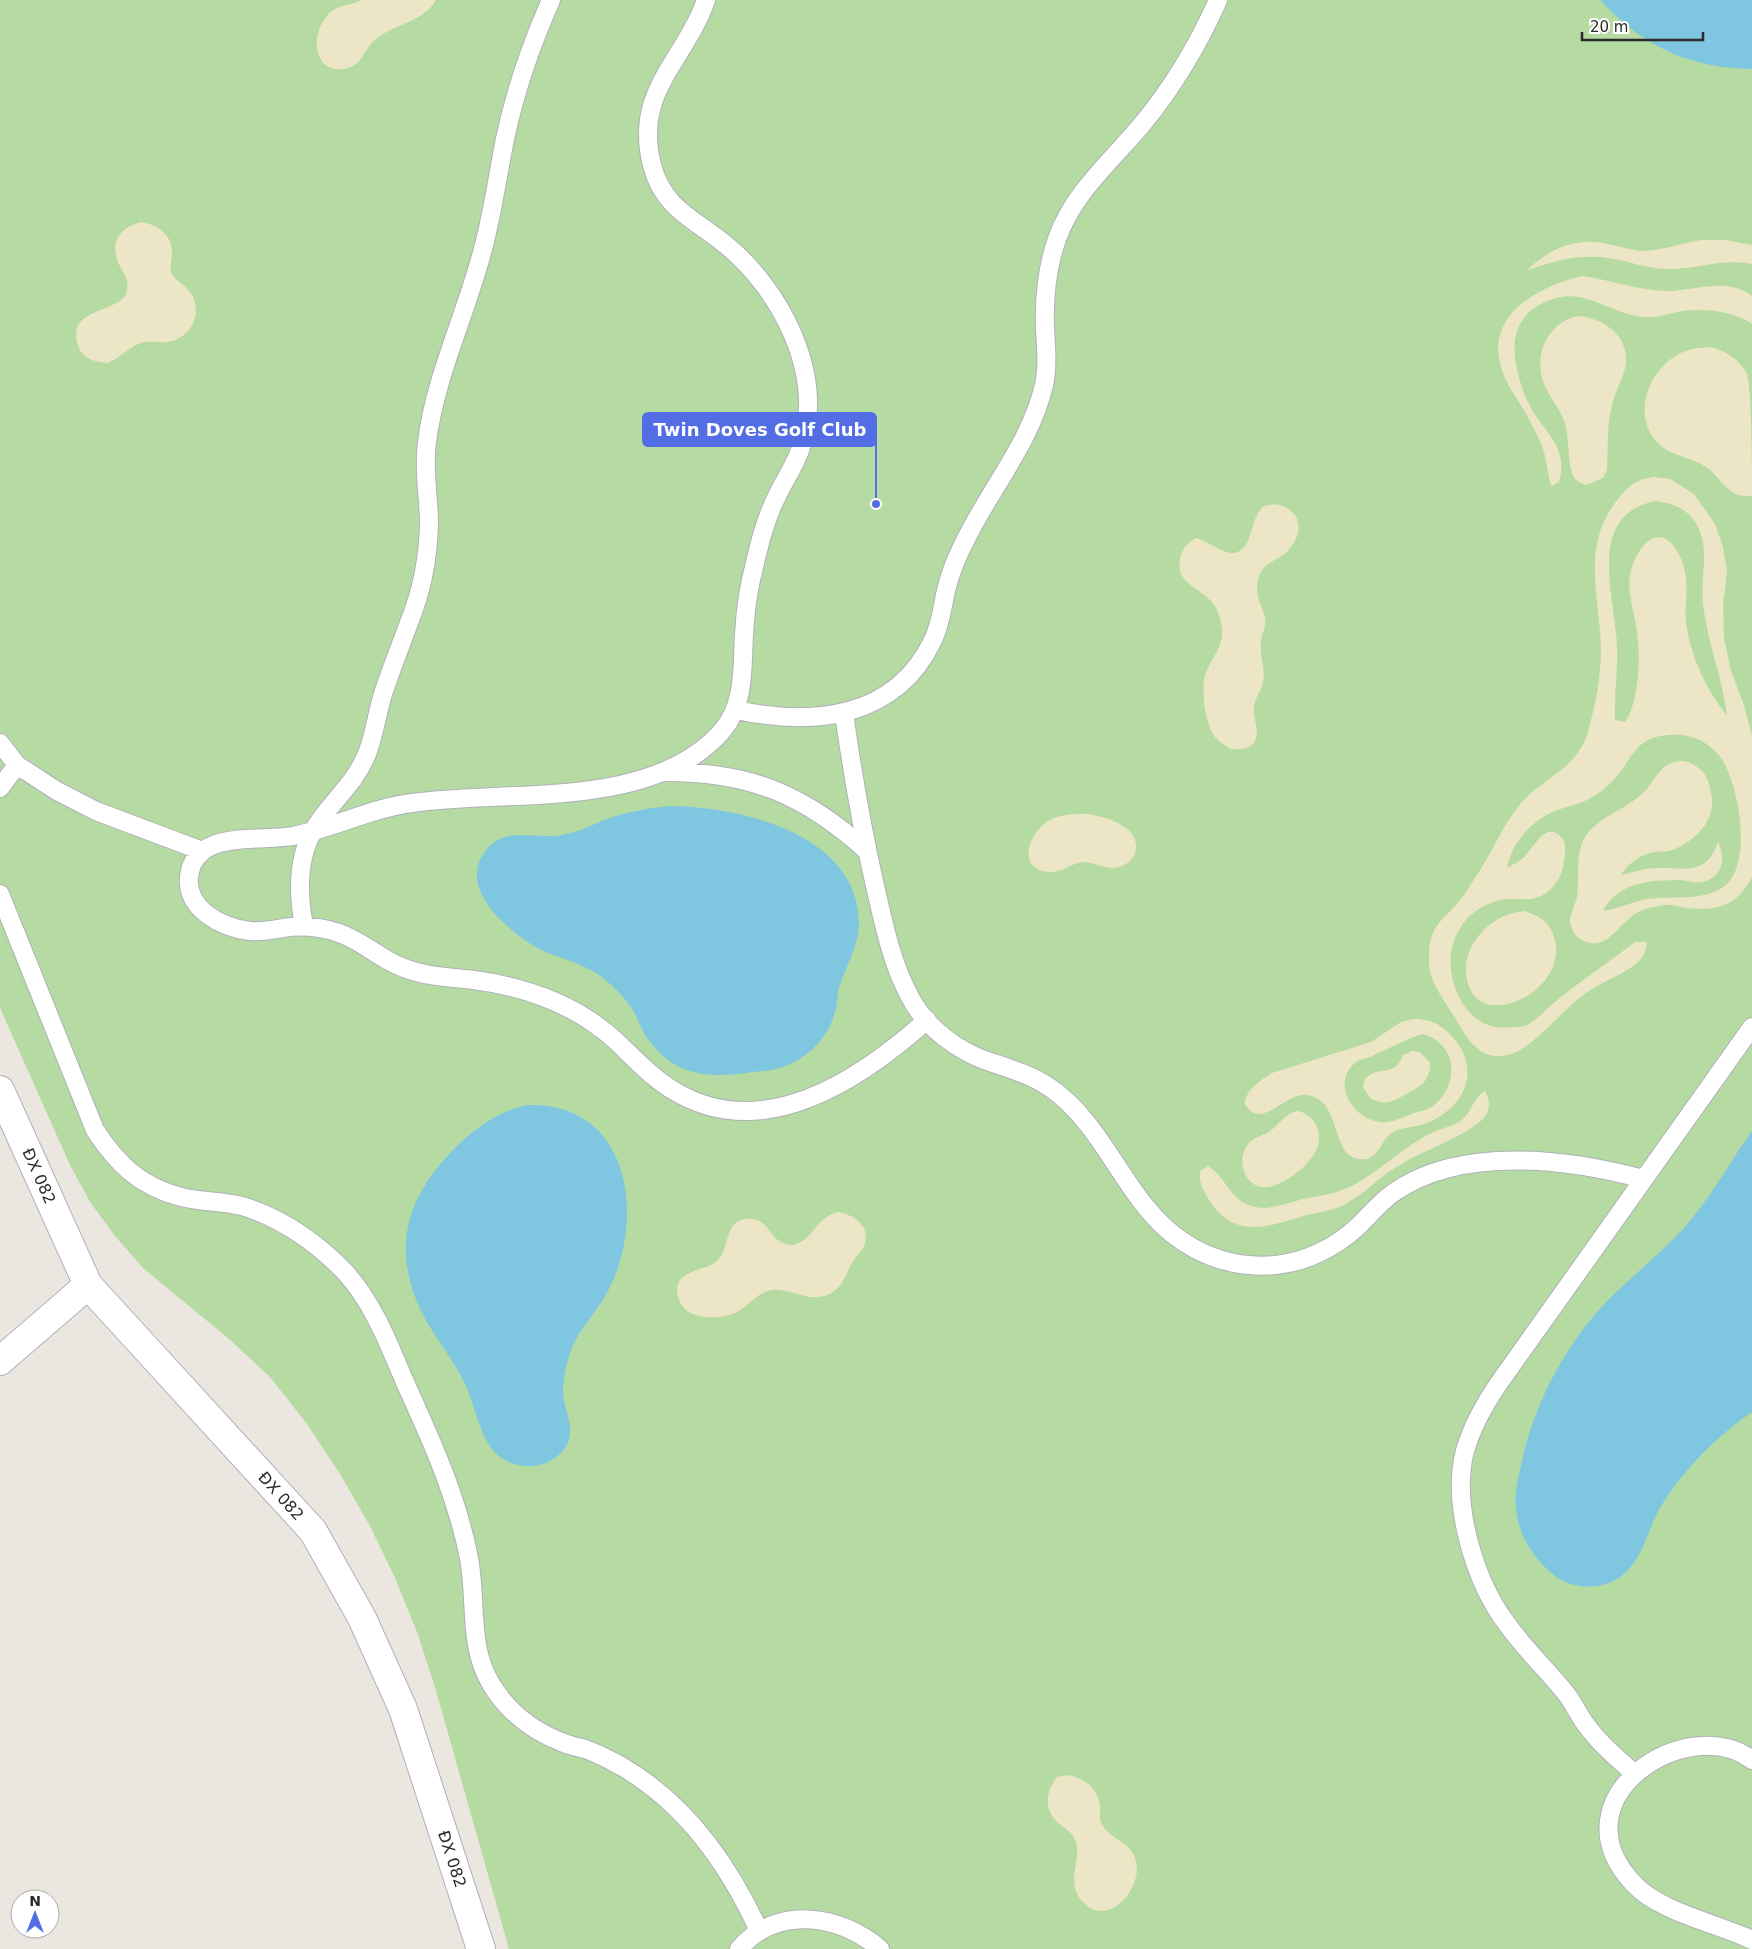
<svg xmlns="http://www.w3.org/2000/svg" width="1752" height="1949" viewBox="0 0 1752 1949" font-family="'DejaVu Sans',sans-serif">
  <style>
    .green { fill: #b6dba2 }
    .sand { fill: #ece6c6; fill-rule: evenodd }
    .water { fill: #7fc7e0 }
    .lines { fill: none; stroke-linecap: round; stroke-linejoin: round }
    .service-casing { stroke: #afb1ba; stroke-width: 20 }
    .minor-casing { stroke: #afb1ba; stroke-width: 30 }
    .service { stroke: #fff; stroke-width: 18 }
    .minor { stroke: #fff; stroke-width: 28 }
    .labels { text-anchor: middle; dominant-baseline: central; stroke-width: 4; stroke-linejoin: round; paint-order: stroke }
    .street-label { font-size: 16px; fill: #2b2b2b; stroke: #fff }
    .leader { fill: none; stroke: #536ee5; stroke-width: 2 }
    .callout-dot { fill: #536ee5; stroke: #fff; stroke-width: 2 }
    .callout { fill: #536ee5; stroke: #536ee5; stroke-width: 2 }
    .callout-label { font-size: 18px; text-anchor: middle; font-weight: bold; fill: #fff }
  </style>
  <rect width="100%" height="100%" fill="#ebe6df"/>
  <path class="green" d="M0,0H1752V1949H509L435,1687L417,1632L395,1578L370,1526L340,1474L307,1424L270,1377L228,1338L143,1268L115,1236L90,1202L70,1165L0,1008Z"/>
  <path class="sand" d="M361,0H436C423,23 395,23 376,39C363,49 363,66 344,69C312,73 311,34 327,16C336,4 349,7 361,0Z
    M141,222C158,225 172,234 172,253C172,260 170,265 171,273C177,282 187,286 192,295C202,313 192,335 172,341C162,344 152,340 141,343C129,347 120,358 108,363C97,362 84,360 79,348C64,309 110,315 126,295C131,275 122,275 117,259C110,239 124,226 141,222Z
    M1702,240H1726L1752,245V264C1723,258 1697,269 1669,269C1647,269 1629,261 1608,258C1579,254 1553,261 1526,271C1548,250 1573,238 1603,243C1616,245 1628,250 1641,251C1661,251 1682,243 1702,240Z
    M1582,276C1613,280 1641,292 1673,291C1700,289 1728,278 1752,296V324C1734,311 1704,308 1683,311C1670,313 1658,318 1645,317C1605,314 1583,282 1541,304C1528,310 1519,322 1516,335C1513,345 1515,355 1516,365C1520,384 1526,402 1537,418C1553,439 1567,454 1559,482L1551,486C1548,475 1547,463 1544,452C1541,442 1535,431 1530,421C1521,402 1504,384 1500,363C1488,312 1541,286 1582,276Z
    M1578,316C1605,318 1632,338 1625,369C1621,382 1614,394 1611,409C1607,429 1608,449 1607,470L1603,478L1586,485C1580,483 1574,480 1572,473C1568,462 1569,441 1566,427C1562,409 1547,396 1542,378C1535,350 1550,322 1578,316Z
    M1711,347C1727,352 1739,359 1747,374C1752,394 1752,470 1752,496C1728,499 1722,478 1706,467C1689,456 1668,456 1655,440C1632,411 1650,368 1681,353C1691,348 1701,348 1711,347Z
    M1654,477L1670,479L1694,494L1715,524L1723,547L1727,572L1723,605L1724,638L1731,671L1744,705L1752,736V877C1737,906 1718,911 1686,908C1679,907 1672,904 1664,905C1654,907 1644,908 1635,914C1618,924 1605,956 1579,938C1574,935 1571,928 1570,922C1570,914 1575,905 1577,897C1580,876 1574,852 1587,834C1602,815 1627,809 1644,792C1653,783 1658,769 1669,764C1677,760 1687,760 1694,765C1705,771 1709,780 1711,793C1718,820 1693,844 1669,851C1663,852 1656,851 1650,853C1638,856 1627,865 1621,875C1632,873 1644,868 1656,868C1685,867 1706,877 1718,842C1726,858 1723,876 1703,882C1695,884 1688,880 1680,880C1650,880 1618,882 1603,911C1618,909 1632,902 1647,899C1672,895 1706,903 1727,884C1752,860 1739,784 1721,758C1707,738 1683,731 1660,736C1638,740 1632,756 1620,772C1612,783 1601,793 1589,799C1578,805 1568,806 1557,810C1532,820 1512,842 1507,868C1512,865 1519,862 1523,858C1534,849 1545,819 1562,838C1567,844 1565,853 1564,860C1563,878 1550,897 1530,899C1520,900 1510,898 1500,900C1467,908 1447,937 1451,970C1455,1002 1477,1033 1512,1027C1516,1027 1523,1027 1527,1025C1537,1020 1547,1008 1556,1001C1582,980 1609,962 1635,942H1647C1646,948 1645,955 1641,959C1628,973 1608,979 1592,989C1564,1006 1544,1038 1516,1052C1510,1055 1501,1057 1495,1056C1472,1053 1463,1030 1452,1013C1443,998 1428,980 1429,961C1429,951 1429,940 1434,931C1439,921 1447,915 1454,907C1462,898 1469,888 1475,878C1492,854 1502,825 1522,802C1546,776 1580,767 1589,728C1596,702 1601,676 1601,649C1600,595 1580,546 1618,499C1629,485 1637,479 1654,477ZM1656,501C1670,503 1684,507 1693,519C1712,544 1700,575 1703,604C1707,642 1723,679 1727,716C1706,689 1691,658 1686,623C1684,608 1688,593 1686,578C1682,544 1656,516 1635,559C1624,581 1632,603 1636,625C1641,650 1640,701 1625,722L1615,720C1614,695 1618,669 1617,644C1614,594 1586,514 1656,501Z
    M1275,504C1299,508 1306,529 1290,548C1283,558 1270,560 1263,569C1258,575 1257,583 1257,590C1257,600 1264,609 1265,619C1266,627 1262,634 1261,641C1259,655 1266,670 1263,683C1261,691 1254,699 1254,708C1253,718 1260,732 1255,741C1251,749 1240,750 1231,749C1226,746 1220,743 1216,738C1205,726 1200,688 1206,672C1212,658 1223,647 1222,630C1221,620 1218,609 1212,602C1199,587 1175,583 1180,559C1182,549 1187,543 1196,538C1208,541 1222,553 1232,553C1254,553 1249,518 1263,507C1266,505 1271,505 1275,504Z
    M1088,814C1106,817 1143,827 1135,853C1133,860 1126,865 1119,867C1105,871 1095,861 1082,862C1070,864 1062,873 1049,872C1013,869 1031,827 1054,818C1064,814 1077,814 1088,814Z
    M1524,911C1540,916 1551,923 1555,940C1567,989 1488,1029 1470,989C1454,952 1488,914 1524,911Z
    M1414,1019C1435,1019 1446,1028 1458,1044C1481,1077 1459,1112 1424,1124C1414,1128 1401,1126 1392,1133C1381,1140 1380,1156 1366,1159C1328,1164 1345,1100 1307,1095C1285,1092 1261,1132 1245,1104C1245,1090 1261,1080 1272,1073L1371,1042L1401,1022ZM1423,1034C1458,1044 1460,1085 1433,1106C1426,1111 1419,1111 1411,1114C1399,1119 1389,1125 1375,1121C1350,1115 1332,1081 1356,1062C1361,1059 1369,1058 1374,1055C1391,1048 1405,1039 1423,1034Z
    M1412,1051L1420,1052L1430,1063C1430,1080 1422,1086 1408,1093C1394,1100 1389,1107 1371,1099L1363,1087L1365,1079C1379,1064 1394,1079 1403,1055Z
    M1485,1091C1490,1100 1491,1111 1483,1119C1460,1139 1429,1148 1403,1163C1382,1174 1367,1192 1347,1203C1332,1212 1316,1212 1300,1217C1267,1227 1235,1238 1211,1203C1205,1193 1198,1183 1200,1171L1208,1166C1225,1176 1229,1197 1248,1205C1266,1212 1280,1205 1296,1201C1312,1196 1329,1196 1345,1189C1372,1178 1397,1152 1424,1137C1435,1130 1448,1128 1459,1122C1472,1114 1472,1098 1485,1091Z
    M1296,1111C1317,1113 1325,1137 1314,1154C1306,1168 1283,1185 1268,1187C1244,1190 1235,1159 1249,1143C1255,1137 1262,1136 1269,1132C1279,1125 1284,1115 1296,1111Z
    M838,1212C855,1215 873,1228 863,1248C860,1253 855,1258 852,1263C845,1275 844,1286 831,1293C811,1305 792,1288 772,1290C759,1291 749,1306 737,1312C721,1320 688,1321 680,1302C666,1269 706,1272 717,1261C731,1248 723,1216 752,1219C772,1221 769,1245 794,1245C816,1238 813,1219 838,1212Z
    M1069,1775C1086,1779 1099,1789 1100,1808C1100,1815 1099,1820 1103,1826C1112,1841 1130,1840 1136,1861C1143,1889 1107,1930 1082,1901C1063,1879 1086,1857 1073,1836C1068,1829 1062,1827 1056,1821C1043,1807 1047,1790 1057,1777Z"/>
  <path class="water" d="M1600,0H1752V69C1689,68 1642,46 1600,0Z
    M671,806C741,807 858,834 859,923C859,948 844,968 838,992C837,999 837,1006 835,1012C828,1039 805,1061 779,1068C771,1071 761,1071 753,1072C713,1078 677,1078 650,1042C643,1034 640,1023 635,1014C627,999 611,983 596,973C581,964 565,959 548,953C532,946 518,936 505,924C485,906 466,878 484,853C489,844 499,838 509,836C528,833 547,839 566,834C582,831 595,823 610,818C630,811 650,808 671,806Z
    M527,1105C541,1105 555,1106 568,1111C637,1137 638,1233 609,1289C598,1312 575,1332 569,1357C565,1369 563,1381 563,1393C564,1406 570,1418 570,1430C571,1451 550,1466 530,1466C480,1466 481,1416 464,1382C449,1351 425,1327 414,1294C393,1235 414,1189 456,1147C477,1127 499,1111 527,1105Z
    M1752,1131V1412C1716,1437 1687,1466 1663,1503C1647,1527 1644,1563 1617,1579C1599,1590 1572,1589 1555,1576C1534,1560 1519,1536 1516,1510C1514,1493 1518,1478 1522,1461C1534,1408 1557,1361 1592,1318C1619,1285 1654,1261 1683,1229C1710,1199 1729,1163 1752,1131Z"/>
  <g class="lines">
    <g class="service-casing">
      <path id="service" d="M706,0C685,61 633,91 652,165C663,209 695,219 726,245C781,290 824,373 802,444C797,463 786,477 778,494C764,521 758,550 751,580C747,598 745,616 744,635C742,668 745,705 722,731C652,811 507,789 412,803C371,808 334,828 293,836C259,842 194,829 189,877C186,910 223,928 250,931C262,932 272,930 283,928C302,925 321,927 339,933C360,940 377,956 397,965C423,977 447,977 474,980C526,987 577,1005 616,1041C635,1059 653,1079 676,1092C765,1144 861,1079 927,1020
        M736,710C812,726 895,720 933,640C940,625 942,611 945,595C949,576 956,558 965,541C990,489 1031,442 1044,385C1048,366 1046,347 1045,328C1044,298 1047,267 1057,239C1074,191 1113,160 1144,122C1174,85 1199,43 1218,0
        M844,713C852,771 862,828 875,886C884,924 891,962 910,997C925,1027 959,1052 990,1062C1011,1069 1031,1075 1049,1087C1107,1126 1125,1203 1182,1241C1210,1260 1243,1268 1276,1265C1305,1262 1334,1248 1355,1229C1368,1217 1379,1203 1393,1193C1461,1145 1568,1159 1643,1179
        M0,743L17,765L57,791L96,811L202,851
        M666,772C751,772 805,795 867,851
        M0,788L17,765
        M0,894L95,1130C117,1164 141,1187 181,1197C201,1202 222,1201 242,1206C281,1218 317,1243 345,1272C373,1303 388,1342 404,1380C431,1440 456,1493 469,1558C477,1601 468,1646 491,1684C508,1712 534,1732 564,1743C571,1746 578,1747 585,1749C597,1753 610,1760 621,1766C685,1803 729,1865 759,1931
        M304,926C298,895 297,860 313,831C330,801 355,786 368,751C375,732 377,713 383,694C391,669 401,645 410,620C422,590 428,558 429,525C429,497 423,470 427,442C435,376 468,310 484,245C493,210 498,174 505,139C515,91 531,45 551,0
        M1752,1760C1689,1711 1553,1797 1633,1883C1659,1912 1716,1923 1752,1940
        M1635,1774C1618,1759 1600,1744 1587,1726C1578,1715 1573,1701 1564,1691C1545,1668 1524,1648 1507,1624C1475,1582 1451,1504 1465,1451C1472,1426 1484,1405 1499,1383L1752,1027
        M739,1949C776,1905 840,1914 880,1949"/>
    </g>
    <g class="minor-casing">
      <path id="minor" d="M0,1090L88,1285L313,1531L362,1618L403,1709L481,1949
        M0,1361L88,1285"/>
    </g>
    <use href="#service" class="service"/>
    <use href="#minor" class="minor"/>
  </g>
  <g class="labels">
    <g class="street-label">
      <text transform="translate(39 1176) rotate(66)">ĐX 082</text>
      <text transform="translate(281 1496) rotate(48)">ĐX 082</text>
      <text transform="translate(452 1859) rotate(72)">ĐX 082</text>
    </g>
  </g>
  <path class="leader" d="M876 504L876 430"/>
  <circle class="callout-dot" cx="876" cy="504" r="5"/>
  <rect class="callout" x="643" y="413" width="233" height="33" rx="5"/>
  <g class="callout-label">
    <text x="760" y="436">Twin Doves Golf Club</text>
  </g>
  <g transform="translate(35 1914)"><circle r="24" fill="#ffffff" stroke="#aaaaaa"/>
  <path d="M0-4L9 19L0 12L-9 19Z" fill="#536ee5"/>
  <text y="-8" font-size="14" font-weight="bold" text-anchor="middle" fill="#2b2b2b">N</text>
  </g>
  <path d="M1582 32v8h121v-8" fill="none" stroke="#2b2b2b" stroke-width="2.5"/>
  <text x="1590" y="32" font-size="15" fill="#2b2b2b" stroke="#ffffff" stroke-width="4" paint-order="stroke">20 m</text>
</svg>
